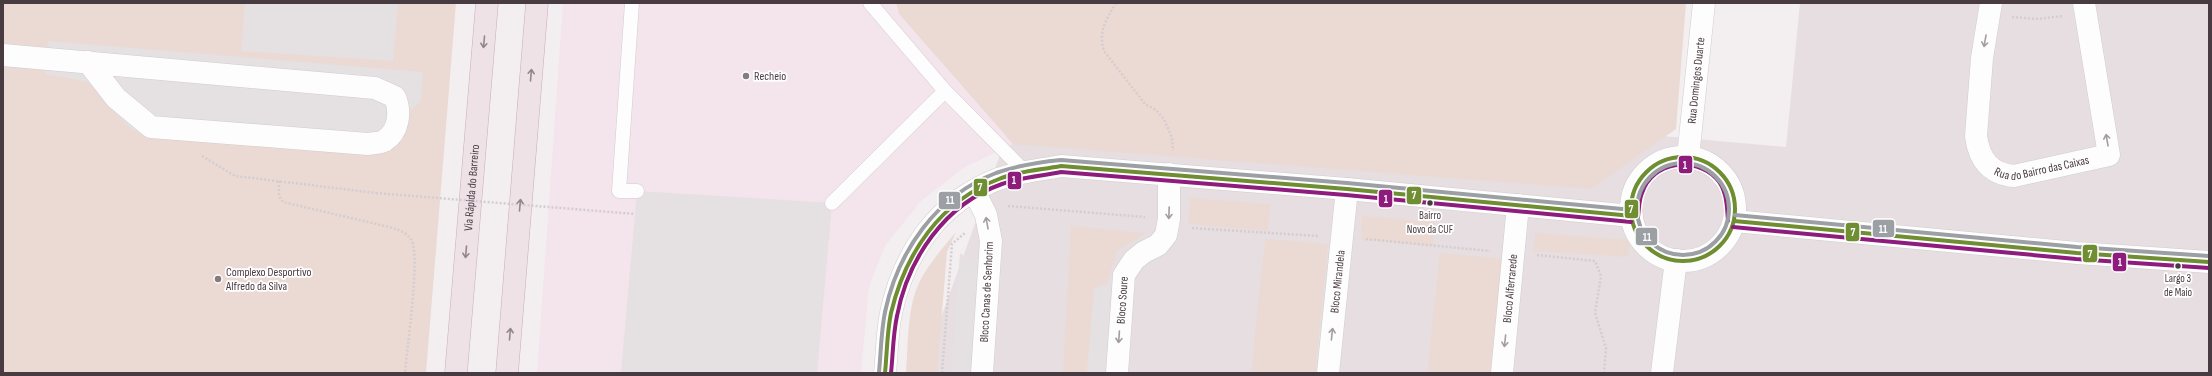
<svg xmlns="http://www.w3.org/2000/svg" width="2212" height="376" viewBox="0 0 2212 376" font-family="'Sofia Sans Condensed',sans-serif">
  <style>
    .residential { fill: #e6dee1 }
    .commercial { fill: #f4e4ec }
    .green { fill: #ebdad3 }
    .parking { fill: #e5e0e2 }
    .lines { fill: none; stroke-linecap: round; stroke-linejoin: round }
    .service-casing { stroke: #d1cccf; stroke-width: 15 }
    .minor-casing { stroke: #d1cccf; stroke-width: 23 }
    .tertiary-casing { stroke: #d1cccf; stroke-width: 23 }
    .trunk-casing { stroke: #c8adb9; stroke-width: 23 }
    .path { stroke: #d3cdd1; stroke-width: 2.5; stroke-dasharray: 2 2; stroke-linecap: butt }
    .service { stroke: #fdfdfd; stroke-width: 14 }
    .minor { stroke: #fdfdfd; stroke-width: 22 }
    .tertiary { stroke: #fdfdfd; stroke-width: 22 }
    .trunk { stroke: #eee2e7; stroke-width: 22 }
    .path-bridge { stroke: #d3cdd1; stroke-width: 2.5; stroke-dasharray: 2 2; stroke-linecap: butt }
    .bus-1-casing { stroke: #fff; stroke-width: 7 }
    .bus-2-casing { stroke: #fff; stroke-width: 7 }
    .bus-3-casing { stroke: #fff; stroke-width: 7 }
    .bus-1 { stroke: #6e8e31; stroke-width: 4 }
    .bus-2 { stroke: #8e1c7d; stroke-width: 4 }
    .bus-3 { stroke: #9ca0a5; stroke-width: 4 }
    .oneway { stroke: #a39ca0 }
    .oneway2 { stroke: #93868c }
    .poi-dot { fill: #847a7f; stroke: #fff; stroke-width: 1.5 }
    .bus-dot { fill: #493b42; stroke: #fff; stroke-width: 1.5 }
    .labels { text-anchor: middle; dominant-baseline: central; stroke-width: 3.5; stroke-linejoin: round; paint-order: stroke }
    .bus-label { font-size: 11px; fill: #493b42; stroke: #fff }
    .poi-label { font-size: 12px; fill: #493b42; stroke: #fff; text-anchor: start }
    .street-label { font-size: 12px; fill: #493b42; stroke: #fff }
    .line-badge { stroke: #fff; stroke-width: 1.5 }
    .badge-label { font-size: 11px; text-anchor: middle; font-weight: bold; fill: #fff }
  </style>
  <rect width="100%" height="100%" fill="#f3eff1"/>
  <path class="residential" d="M1800,3H2209V373H921L1027,80L1786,147Z"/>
  <path class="commercial" d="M563,3H896L899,14L1013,144L965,167L921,201L885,246L869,287L861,373H537Z"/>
  <path class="green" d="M3,3H456L426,373H3Z
    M896,3H1686L1676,129L1591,189L1013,144L899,14Z
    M1190,198L1270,204L1268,231L1188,224Z
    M1362,216L1435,222L1433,246L1361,240Z
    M1071,226L1146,233L1117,251L1107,283L1094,289L1087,373H1063Z
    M956,232L947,252L937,373H906C908,347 907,318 915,293C922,271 941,250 956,232Z
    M1535,233L1630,240L1628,257L1533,251Z
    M1265,239L1328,244L1315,373H1251Z
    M1440,253L1504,259L1492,373H1427Z"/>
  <path class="parking" d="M245,3H398L393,61L241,51Z
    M48,41L423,72L421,101L411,110L408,119L348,151L153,138L131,129L88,82L45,74Z
    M637,191L832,203L817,373H621Z
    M960,253L978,266L970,373H951Z
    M1114,281L1107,373H1087L1094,289Z"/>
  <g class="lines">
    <g class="service-casing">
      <path id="service" d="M632,3L619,191H637
        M870,3L945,91L1025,172
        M832,203L945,91"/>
    </g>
    <g class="minor-casing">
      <g id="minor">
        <path id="s1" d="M1991,3L1982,58L1976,136C1979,159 1990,174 2014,176L2109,155L2084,3"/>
        <path d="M3,55L375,88L395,97C401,112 399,132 384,141C380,143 373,143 368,144L151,127L116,98L88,62"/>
        <path d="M974,191L986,215L991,241L982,373"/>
        <path id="s2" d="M1117,373L1124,275L1134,260L1144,252L1158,245L1166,235L1169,219V174"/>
        <path id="s3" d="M1328,373L1347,189"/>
        <path id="s4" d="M1502,373L1518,205"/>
        <path d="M1662,373L1676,260"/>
      </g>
    </g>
    <g class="tertiary-casing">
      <g id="tertiary">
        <path id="s5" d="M1688,157L1704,3"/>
        <circle cx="1683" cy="209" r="52"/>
        <path d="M1734,221L2077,253L2209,262"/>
        <path d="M885,373C887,353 887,332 891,313C904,252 939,202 998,179C1018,172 1040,170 1061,166L1347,189L1632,216"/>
      </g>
    </g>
    <g class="trunk-casing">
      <g id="trunk">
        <path id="s6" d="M456,373L487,3"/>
        <path d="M507,373L537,3"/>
      </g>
    </g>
    <path class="path" d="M1116,3C1106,20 1098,31 1104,51L1145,104L1156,110L1164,119L1172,138L1173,151
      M2012,17L2038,19L2063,16
      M202,156L235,176L376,193
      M279,181V196L283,202L389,227C399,230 407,232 412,241C420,259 407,348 405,373
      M1008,206L1145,217
      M1192,228L1319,236
      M1366,239L1490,251
      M1537,255L1595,261L1601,276L1595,313L1606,348L1604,373
      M942,373L952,244L966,232"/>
    <use href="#service" class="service"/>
    <use href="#minor" class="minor"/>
    <use href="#tertiary" class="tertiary"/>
    <use href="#trunk" class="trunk"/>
    <path class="path-bridge" d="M376,193L635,214"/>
    <g class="bus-1-casing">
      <path id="bus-1" d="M1631 209a52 52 0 1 1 104 0a52 52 0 1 1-104 0Z
        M1734,221L2077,253L2209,262
        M885,373C887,353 887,332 891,313C905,254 940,201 999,179C1018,171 1040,170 1061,166L1347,189L1632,216"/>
    </g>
    <g class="bus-2-casing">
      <path id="bus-2" d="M1638,217C1639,209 1639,200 1642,193C1653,161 1694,156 1716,178C1727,189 1727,207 1728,221
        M1733,227L2076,259L2209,268
        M891,373C893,354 893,334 897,316C908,258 945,204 1002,184C1021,177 1042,176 1061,172L1346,195L1631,222"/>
    </g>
    <g class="bus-3-casing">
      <path id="bus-3" d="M1637 209a46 46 0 1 1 92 0a46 46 0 1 1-92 0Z
        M1735,215L2077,247L2209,256
        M879,372C881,352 881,332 885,312C898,251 936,196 996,173C1016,166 1040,162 1061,160L1347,183L1633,210"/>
    </g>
    <use href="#bus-1" class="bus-1"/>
    <use href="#bus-2" class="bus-2"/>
    <use href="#bus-3" class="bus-3"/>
  </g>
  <defs><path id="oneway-shaft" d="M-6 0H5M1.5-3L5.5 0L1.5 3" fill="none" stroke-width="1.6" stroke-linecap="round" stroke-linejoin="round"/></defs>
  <g class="oneway">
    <use href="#oneway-shaft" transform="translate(1985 41) rotate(100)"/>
    <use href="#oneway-shaft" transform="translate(2107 140) rotate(-100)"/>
    <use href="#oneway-shaft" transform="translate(1169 213) rotate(92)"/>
    <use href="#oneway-shaft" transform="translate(987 223) rotate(-100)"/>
    <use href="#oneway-shaft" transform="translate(1332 334) rotate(-84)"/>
    <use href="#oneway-shaft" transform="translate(1119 337) rotate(94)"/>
    <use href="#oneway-shaft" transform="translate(1505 341) rotate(96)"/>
  </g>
  <g class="oneway2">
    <use href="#oneway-shaft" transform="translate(484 42) rotate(95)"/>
    <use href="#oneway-shaft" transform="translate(531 75) rotate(-85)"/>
    <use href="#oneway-shaft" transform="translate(520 205) rotate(-85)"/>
    <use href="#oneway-shaft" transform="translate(466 252) rotate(95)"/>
    <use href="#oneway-shaft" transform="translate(510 334) rotate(-85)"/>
  </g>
  <g class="poi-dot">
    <circle cx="746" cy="76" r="4"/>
    <circle cx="218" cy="279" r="4"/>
  </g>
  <g class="bus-dot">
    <circle cx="1430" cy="203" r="3.5"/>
    <circle cx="2178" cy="266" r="3.5"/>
  </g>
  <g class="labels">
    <g class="bus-label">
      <text x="1430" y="215">Bairro<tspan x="1430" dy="14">Novo da CUF</tspan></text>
      <text x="2178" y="278">Largo 3<tspan x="2178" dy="14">de Maio</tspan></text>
    </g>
    <g class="poi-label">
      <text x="754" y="76">Recheio</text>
      <text x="226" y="272">Complexo Desportivo<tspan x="226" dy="14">Alfredo da Silva</tspan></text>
    </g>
    <g class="street-label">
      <text stroke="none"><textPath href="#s5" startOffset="77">Rua Domingos Duarte</textPath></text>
      <text stroke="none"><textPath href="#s1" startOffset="223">Rua do Bairro das Caixas</textPath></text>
      <text stroke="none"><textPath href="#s6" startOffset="186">Via Rápida do Barreiro</textPath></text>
      <text stroke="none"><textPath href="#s3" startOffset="92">Bloco Mirandela</textPath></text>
      <text stroke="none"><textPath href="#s4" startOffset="85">Bloco Alferrarede</textPath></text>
      <text transform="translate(987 292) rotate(-87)">Bloco Canas de Senhorim</text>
      <text stroke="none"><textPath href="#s2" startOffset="73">Bloco Soure</textPath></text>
    </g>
  </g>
  <g class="line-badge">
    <rect x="1678" y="155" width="15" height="19" rx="4" fill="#8e1c7d"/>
    <rect x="1007" y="171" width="15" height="19" rx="4" fill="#8e1c7d"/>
    <rect x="973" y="178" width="15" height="19" rx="4" fill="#6e8e31"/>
    <rect x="1406" y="186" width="16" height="19" rx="4" fill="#6e8e31"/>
    <rect x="1378" y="189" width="15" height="19" rx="4" fill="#8e1c7d"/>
    <rect x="938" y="191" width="23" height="19" rx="4" fill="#9ca0a5"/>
    <rect x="1624" y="199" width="15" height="20" rx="4" fill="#6e8e31"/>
    <rect x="1872" y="219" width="23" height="19" rx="4" fill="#9ca0a5"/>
    <rect x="1845" y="222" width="15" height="20" rx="4" fill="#6e8e31"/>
    <rect x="1635" y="227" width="23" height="19" rx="4" fill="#9ca0a5"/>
    <rect x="2082" y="244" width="16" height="19" rx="4" fill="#6e8e31"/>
    <rect x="2112" y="252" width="15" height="20" rx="4" fill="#8e1c7d"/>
  </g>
  <g class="badge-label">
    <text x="1685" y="169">1</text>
    <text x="1014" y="184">1</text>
    <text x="980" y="191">7</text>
    <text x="1414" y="199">7</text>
    <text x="1386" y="203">1</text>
    <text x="950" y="204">11</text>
    <text x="1631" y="213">7</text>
    <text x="1883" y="233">11</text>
    <text x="1853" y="236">7</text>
    <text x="1647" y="241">11</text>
    <text x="2090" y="258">7</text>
    <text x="2120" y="266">1</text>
  </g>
  <rect width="2212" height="376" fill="none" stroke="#493b42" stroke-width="8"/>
</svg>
